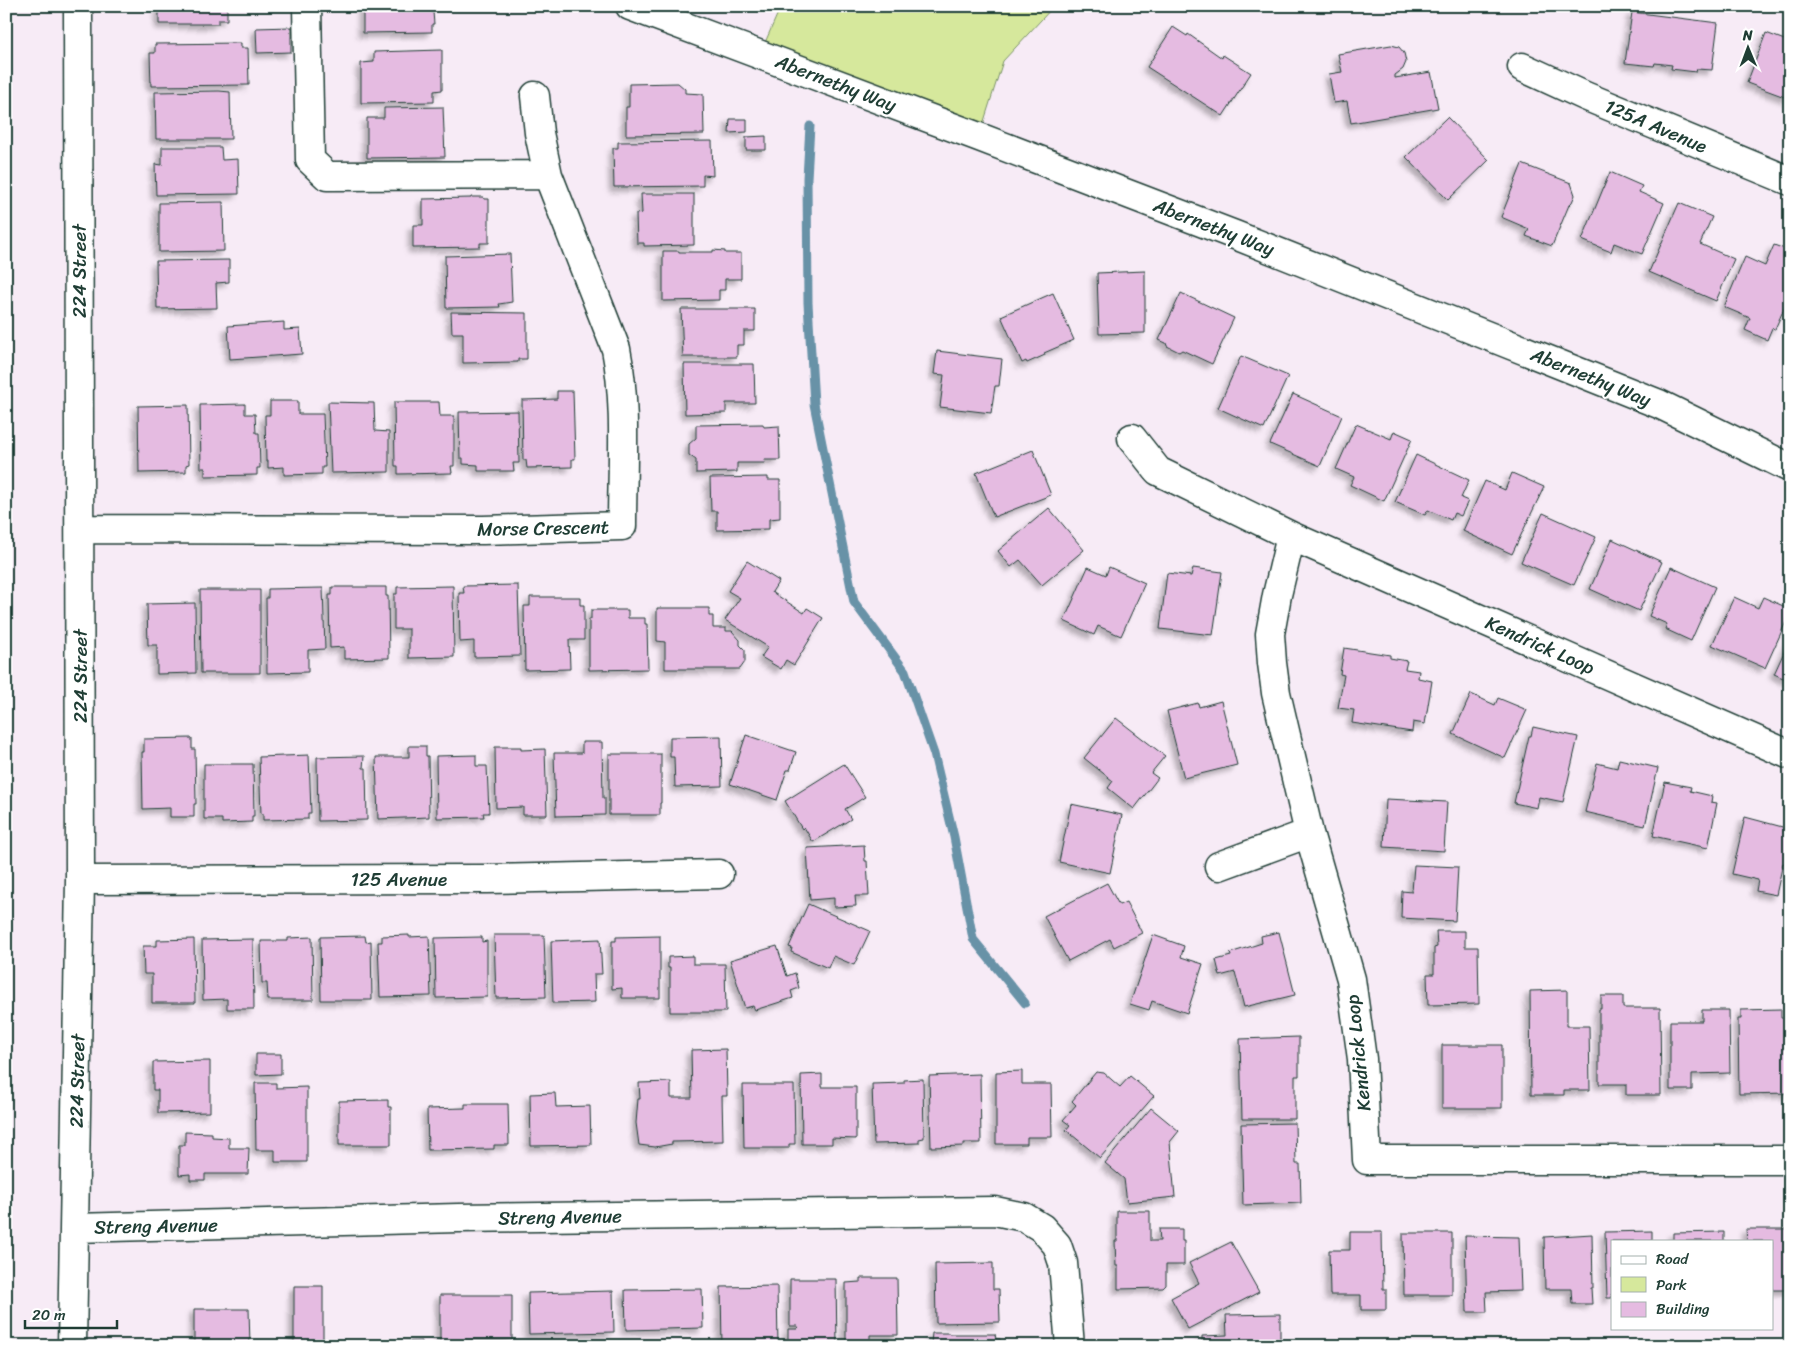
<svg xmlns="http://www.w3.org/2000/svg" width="1796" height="1352" viewBox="0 0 1796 1352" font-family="Sriracha,sans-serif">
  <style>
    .green { fill: #d6e89c; stroke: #7a9268 }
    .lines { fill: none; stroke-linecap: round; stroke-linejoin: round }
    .stream { stroke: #6792a7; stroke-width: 9 }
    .building { fill: #e5bbe1; stroke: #1f3d34; filter: url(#shadow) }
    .minor-casing { stroke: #1f3d34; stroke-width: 31 }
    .major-casing { stroke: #1f3d34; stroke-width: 31 }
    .minor { stroke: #fff; stroke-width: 28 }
    .major { stroke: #fff; stroke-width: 28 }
    .labels { text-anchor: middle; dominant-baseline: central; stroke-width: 4; stroke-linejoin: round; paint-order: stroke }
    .street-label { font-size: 19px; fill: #1f3d34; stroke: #fff }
  </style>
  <defs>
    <filter id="shadow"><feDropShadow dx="-4.5" dy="4.5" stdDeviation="2.5" flood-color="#0004"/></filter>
  </defs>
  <rect width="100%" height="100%" fill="#f7ebf6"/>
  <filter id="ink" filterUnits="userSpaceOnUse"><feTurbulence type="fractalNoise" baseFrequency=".02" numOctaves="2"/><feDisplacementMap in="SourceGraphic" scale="10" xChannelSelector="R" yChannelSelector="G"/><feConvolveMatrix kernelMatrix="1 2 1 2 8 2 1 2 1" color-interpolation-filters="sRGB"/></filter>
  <g filter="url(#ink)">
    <path class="green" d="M781,6H1054L1003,61L979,137L760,54Z"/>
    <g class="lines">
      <path class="stream" d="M810,126L807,178L808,303L814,404L854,602L905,671L934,754L954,837L973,939L1025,1003"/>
    </g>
    <path class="building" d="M159,6H227V20H218V24H159Z
      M363,6H431V12H433L434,24H432V32L363,33Z
      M1632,12L1718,23L1712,70L1697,69L1696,72L1671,69L1672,65L1655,63L1654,66L1625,63Z
      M291,27V52L257,53L256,28Z
      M1173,27L1187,36L1188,34L1222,58L1223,55L1251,73L1223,116L1147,67Z
      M1766,33L1790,42V99L1747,83Z
      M241,43V48H248L249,85L151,86L150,53H155V44Z
      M1391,45L1399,47L1404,53L1406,62L1403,69L1395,75V78L1431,72L1438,108L1351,123L1347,101L1334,103L1329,74L1342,72L1338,54Z
      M442,50V90L434,91V102L361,103V63L374,62V52Z
      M678,83L685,89V93L703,94L704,134L626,135V107H629V84Z
      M219,91L230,92L231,139H156L155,92Z
      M443,107L445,157L367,158V118H384V108Z
      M1447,117L1489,160L1448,200L1406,157Z
      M730,119H747V132L729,133Z
      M766,136V150H746V137Z
      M712,141L713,176L703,175V186L614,187L613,148H618V142Z
      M162,147H221L222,160L238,159L239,194L156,195L155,164L162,165Z
      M1522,164L1571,183L1575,195L1572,202L1569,205L1552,246L1526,236L1529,229L1501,217Z
      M1610,172L1642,186L1639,192L1664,203L1642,254L1614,243L1611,252L1582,240Z
      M641,194H694V245L644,246V243H637L636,214L642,213Z
      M471,197H483L484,199H489V243H480V247L413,248V225H423V199L471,198Z
      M223,202L224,251L159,252V203Z
      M1679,203L1712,217L1700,244L1734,259L1716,301L1649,272Z
      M1774,245L1790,251V295L1775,329L1772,328L1767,340L1745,330L1750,318L1724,307L1745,257L1765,266Z
      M713,250L725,251V253H741V279H725V290H719V300L663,301V251H679V252H713Z
      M510,254L512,302L499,304L500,307L446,308L445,256Z
      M229,260V282L216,283L217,308L157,309L156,261Z
      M1145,271V333L1099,334L1097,273Z
      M1053,293L1074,340L1044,353L1045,355L1027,363L1026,361L1022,363L1001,316Z
      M1181,293L1234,318L1212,364L1182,350L1179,352L1167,346L1166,343L1159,340Z
      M681,309H755V331H744V345H737V357H683Z
      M451,312L527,313V359H518V362L463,363V333H452Z
      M284,322V330L300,329L302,354L230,359L228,326Z
      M937,351L1002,359L999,386H995L991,413L940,407L944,375L934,374Z
      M1241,356L1288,376L1264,429L1218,408Z
      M684,364H754L755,403H726V413L685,414Z
      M557,391H573L575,459H572V467L527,468L526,460H523L522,400L557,399Z
      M1293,394L1342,416L1320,466L1270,444Z
      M270,401H298V414H323L325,467H322V474L284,475V467L268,468V461H266L265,415H270Z
      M328,402L374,403L375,431L389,432V472L331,473Z
      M394,402H439L440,416H454V466H451L452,473L398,474V466H395Z
      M245,404V414H255L256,433H259L260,468H257V475L205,476V468H201L200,405Z
      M188,405L189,464L186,465V472L139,473L138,406Z
      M518,411L519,463H513L514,471H478V465L463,464V458H460L459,412Z
      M763,424L764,427L779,426L780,460H764L765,463H737V472L696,473V460L689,455V444L696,438V425Z
      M1356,424L1391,439L1394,431L1412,439L1384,501L1350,485L1354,477L1336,469Z
      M1033,450L1051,495L994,517L976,473Z
      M1416,455L1469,480L1461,498L1468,501L1461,516L1454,513L1451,520L1428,510L1425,515L1395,502Z
      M1512,473L1544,487L1512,554L1463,531L1485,481L1505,490Z
      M768,477V480H780V518L769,519V529L717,530V511H711L710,478Z
      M1049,508L1084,550L1042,585L1020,560L1011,567L998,551Z
      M1543,513L1596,537L1574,585L1521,562Z
      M1612,539L1662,562L1639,611L1590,589Z
      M747,561L779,581L772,592L804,613L807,608L823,618L794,665L786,660L781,669L761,657L768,647L725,620L740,598L728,591Z
      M1088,567L1106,575L1109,567L1145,583L1121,636L1098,626L1094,635L1064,621Z
      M1671,567L1715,587L1691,641L1665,629L1667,624L1649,616Z
      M1193,568L1222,572L1213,635L1160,629L1167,573L1191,576Z
      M518,585L520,656L474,657V641L460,642L459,593H464L463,586Z
      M453,586L454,657L409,658V629H394V594H397V587Z
      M332,587H386V596H388L389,658L344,659V647L330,648L329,595H332Z
      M323,588L325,649L308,650V672L267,673L266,598H268V589Z
      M200,590H260V673H201Z
      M530,597H580V605H584V640H569L570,669L525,670L524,606H530Z
      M1734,597L1758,608L1763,597L1790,609V613L1765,668L1712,645Z
      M195,603L196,673L157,674V645H148L147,604Z
      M657,608H709V616H713V628H726V631H732L740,640V645L745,650V662L740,669H665V642L657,641Z
      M591,610H628V618H645V624H647L648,669L589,670V619H591Z
      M6,630L8,680H6Z
      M1790,639V681L1774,674Z
      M1344,648L1390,655V658L1407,661L1405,669L1419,671L1418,678L1432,681L1425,724L1413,722L1412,732L1352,723L1354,710L1338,708L1344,675L1340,674Z
      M1471,694L1495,705L1498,698L1527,710L1505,758L1453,734Z
      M1221,701L1237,765L1184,778L1167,711L1198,703L1199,707Z
      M1116,718L1165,756L1151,773L1158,778L1134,809L1108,788L1113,781L1084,758Z
      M1533,727L1578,737L1563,802L1539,797L1537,808L1514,803L1529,736H1531Z
      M746,735L796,752L790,770H787L777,800L730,784Z
      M721,736L722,786L675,787L674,757H670V737Z
      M192,738V749H195L196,804H194V817H170V808L143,809L142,752H144V739Z
      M582,742H602L603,798H605V815L556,816L554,753H582Z
      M409,746H426V756H428L429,817L378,819L376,757H409Z
      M495,747H521V750L545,749L547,815H523V807L496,808Z
      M609,754H661V803H660V815H609Z
      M309,755L311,813H308V819L263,820V814H261L259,757Z
      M476,755V766H487L489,813H483L484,817L437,818L436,756Z
      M364,756L363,768H366L367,820L318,821L317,757Z
      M1619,759L1658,768L1645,826L1585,812L1597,763L1617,768Z
      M204,764H253L254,816H252V822L222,823V819H204Z
      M844,764L865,797L845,809L851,819L813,842L804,827L802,829L785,801Z
      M1665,782L1691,787L1690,791L1712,796L1711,802L1717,803L1708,848L1653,836Z
      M1386,799L1447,802L1444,851L1384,847Z
      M1071,804L1122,815L1110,873L1059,862Z
      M1745,817L1790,829L1786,851L1788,852L1786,864L1783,863L1776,895L1756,891L1758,880L1732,874Z
      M864,845L865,861H867L869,896H855L856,906L834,907V898L810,900L807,848Z
      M1414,865L1458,867L1455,921L1401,918L1402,891L1412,892Z
      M1107,883L1119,905L1126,902L1142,933L1114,947L1110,939L1068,961L1044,916Z
      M808,904L870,931L854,965L833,956L828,968L791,952L792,948L789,947Z
      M1436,931H1465V947H1478L1479,1004L1428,1005L1427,974H1434V948L1437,947Z
      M1279,932L1295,995L1244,1007L1235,972L1220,976L1216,960L1231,956L1230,953L1262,943L1261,936Z
      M409,935V937L429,936L431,996L380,997L378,942H382V936Z
      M494,935H544L546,997L496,998Z
      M1153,935L1184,946L1181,957L1203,964L1187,1013L1152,1001L1149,1010L1130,1004Z
      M365,936L366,942L371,941L372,1000H321L320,937Z
      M660,936V998H622V988L612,989V941H616V937Z
      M312,937L313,1000H268L267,983H262L261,941H288V938Z
      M482,937V942L487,941V997L436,998L435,938Z
      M194,939L195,1003H152V974H144L143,946H157V940Z
      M253,939L254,1009H227V999L203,1000L202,940Z
      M600,939L602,974H594L595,1002L553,1003L551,941Z
      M777,946L787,976L795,973L799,988L791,991L793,998L755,1010L753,1006L745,1008L730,960Z
      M693,956V964H725L726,1012H670V968H668V957Z
      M1567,990V1026H1589L1590,1090H1564V1095H1531L1530,991Z
      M1601,996H1623V1008H1660L1661,1095H1626V1084H1599V1009H1601Z
      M1781,1009V1018H1784L1785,1049H1790V1093L1739,1094L1738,1019H1741V1010Z
      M1702,1010H1729L1730,1073L1692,1074V1090H1670V1021H1702Z
      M1299,1037V1076H1295V1119H1242L1240,1039Z
      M1442,1045H1502V1108H1442Z
      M726,1049L727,1096H722L723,1141L672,1142V1144L655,1147L639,1145L636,1123L638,1099H640L639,1083L671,1082V1098H692L691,1050Z
      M256,1054H281V1074L256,1075Z
      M210,1061V1112L158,1113V1090H153V1062Z
      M1022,1071V1084H1051L1052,1137H1027V1144H996V1072Z
      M1096,1072L1104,1073L1120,1087L1130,1076L1154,1096L1100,1158L1066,1130L1070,1125L1063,1120L1076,1105L1072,1101Z
      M822,1074V1087H856V1139L832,1138V1144H802L801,1075Z
      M980,1074L981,1143H964V1146L931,1147L929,1076Z
      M923,1079L924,1138L919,1139V1143L874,1144L872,1084L904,1083V1080Z
      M255,1083H276V1088L307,1087V1162H275V1150H256Z
      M743,1085H794L795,1144H789V1148H744Z
      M555,1093L556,1107L590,1106L591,1145L531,1146L530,1094Z
      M388,1100V1107H391V1145H339V1101Z
      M465,1104H508L509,1145H494V1149L428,1150L427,1109L465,1108Z
      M1151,1108L1179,1131L1170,1142L1175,1197L1127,1202L1124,1179L1105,1163Z
      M1295,1123L1296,1164H1300L1301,1203L1243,1205L1241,1124Z
      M185,1132L212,1133V1137L229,1138V1148H249L248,1174H205V1180H190V1174L179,1175V1145H185Z
      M1117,1211H1150V1241H1160L1159,1229H1182V1241H1184V1265H1166V1285L1163,1288L1118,1289V1266H1116L1115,1241H1117Z
      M1746,1229H1790V1290H1772V1241H1747Z
      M1652,1231V1241H1612V1298H1607L1605,1232Z
      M1350,1232H1382L1383,1289H1386V1310H1361V1295H1330L1329,1250H1350Z
      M1724,1232V1241H1673V1233Z
      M1403,1233H1452V1295H1404Z
      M1592,1234L1593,1288H1591L1592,1304H1572L1571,1289H1545L1544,1237Z
      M1465,1236L1519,1237L1521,1291L1486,1292L1487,1312H1467Z
      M1231,1242L1259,1292L1188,1329L1171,1298L1199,1283L1189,1263Z
      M993,1263V1289H999L1000,1322L936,1323L935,1264Z
      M860,1278H897L898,1335H870V1346H846V1283L860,1282Z
      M790,1279H836L837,1346L788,1345V1329H797L798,1326H790Z
      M294,1286H323V1346H294Z
      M777,1286L778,1346H722L721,1287Z
      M702,1289L703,1328L626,1330L625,1290Z
      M613,1291L614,1332L529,1334L528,1293Z
      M440,1295H512V1340H464V1346H440Z
      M194,1309H249L250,1346H194Z
      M1280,1314V1343H1294V1346H1202V1336L1227,1335L1226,1315Z
      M932,1333H949V1334H995L996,1339H1000V1346L931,1344Z
      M422,1341V1346H335V1344Z"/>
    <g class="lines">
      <g class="minor-casing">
        <path id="minor" d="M307,6L310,160L327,176L548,175
          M1522,67L1585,96L1790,181
          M1132,438L1158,471L1291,536L1790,755
          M80,529L483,530L622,526C622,469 627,404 616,349L548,175L539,133L535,96
          M1291,536L1277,595L1270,634L1272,663L1276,693L1309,833L1351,979L1362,1059L1367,1160H1790
          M1219,866L1309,833
          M80,880L487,879L719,874
          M75,1228L458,1218L995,1211L1024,1217L1042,1228L1057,1245L1063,1263L1070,1346
          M72,1346L80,880L78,6"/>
      </g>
      <g class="major-casing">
        <path id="major" d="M630,6L979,137L1235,235L1659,404L1790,468"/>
      </g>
      <use href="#minor" class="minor"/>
      <use href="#major" class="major"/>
    </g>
  </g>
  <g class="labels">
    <g class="street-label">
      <text transform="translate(836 83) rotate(21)">Abernethy Way</text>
      <text transform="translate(1656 126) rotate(23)">125A Avenue</text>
      <text transform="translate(1214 227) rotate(21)">Abernethy Way</text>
      <text transform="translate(79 271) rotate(-90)">224 Street</text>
      <text transform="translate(1591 377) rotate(22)">Abernethy Way</text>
      <text transform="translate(543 528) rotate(-1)">Morse Crescent</text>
      <text transform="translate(1540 645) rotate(24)">Kendrick Loop</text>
      <text transform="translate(80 676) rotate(-90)">224 Street</text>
      <text x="399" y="879">125 Avenue</text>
      <text transform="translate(1358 1053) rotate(-96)">Kendrick Loop</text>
      <text transform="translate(77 1081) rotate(-89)">224 Street</text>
      <text transform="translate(560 1217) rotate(-1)">Streng Avenue</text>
      <text transform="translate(156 1226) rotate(-1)">Streng Avenue</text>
    </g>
  </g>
  <rect width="1796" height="1352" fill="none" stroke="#fff" stroke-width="25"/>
  <rect x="12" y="12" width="1771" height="1327" fill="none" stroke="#1f3d34" stroke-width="2" filter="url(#ink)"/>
  <rect x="1611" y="1240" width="162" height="90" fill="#ffffff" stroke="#a5b1ae"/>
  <rect x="1621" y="1256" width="25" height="8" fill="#ffffff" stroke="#a5b1ae"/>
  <text x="1656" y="1264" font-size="15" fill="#1f3d34">Road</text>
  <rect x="1621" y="1277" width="25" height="15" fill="#d6e89c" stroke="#a5b1ae"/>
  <text x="1656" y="1290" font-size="15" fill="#1f3d34">Park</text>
  <rect x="1621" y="1302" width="25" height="15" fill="#e5bbe1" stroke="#a5b1ae"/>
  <text x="1656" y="1314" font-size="15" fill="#1f3d34">Building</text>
  <g transform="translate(1748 48) rotate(359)" stroke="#ffffff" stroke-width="4" paint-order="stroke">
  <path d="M0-4L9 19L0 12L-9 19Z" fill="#1f3d34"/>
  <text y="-8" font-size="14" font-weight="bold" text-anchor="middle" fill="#1f3d34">N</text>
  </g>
  <path d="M25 1320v8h92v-8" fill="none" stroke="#1f3d34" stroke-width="2.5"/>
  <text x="32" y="1320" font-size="15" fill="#1f3d34" stroke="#ffffff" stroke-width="4" paint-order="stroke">20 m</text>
</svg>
